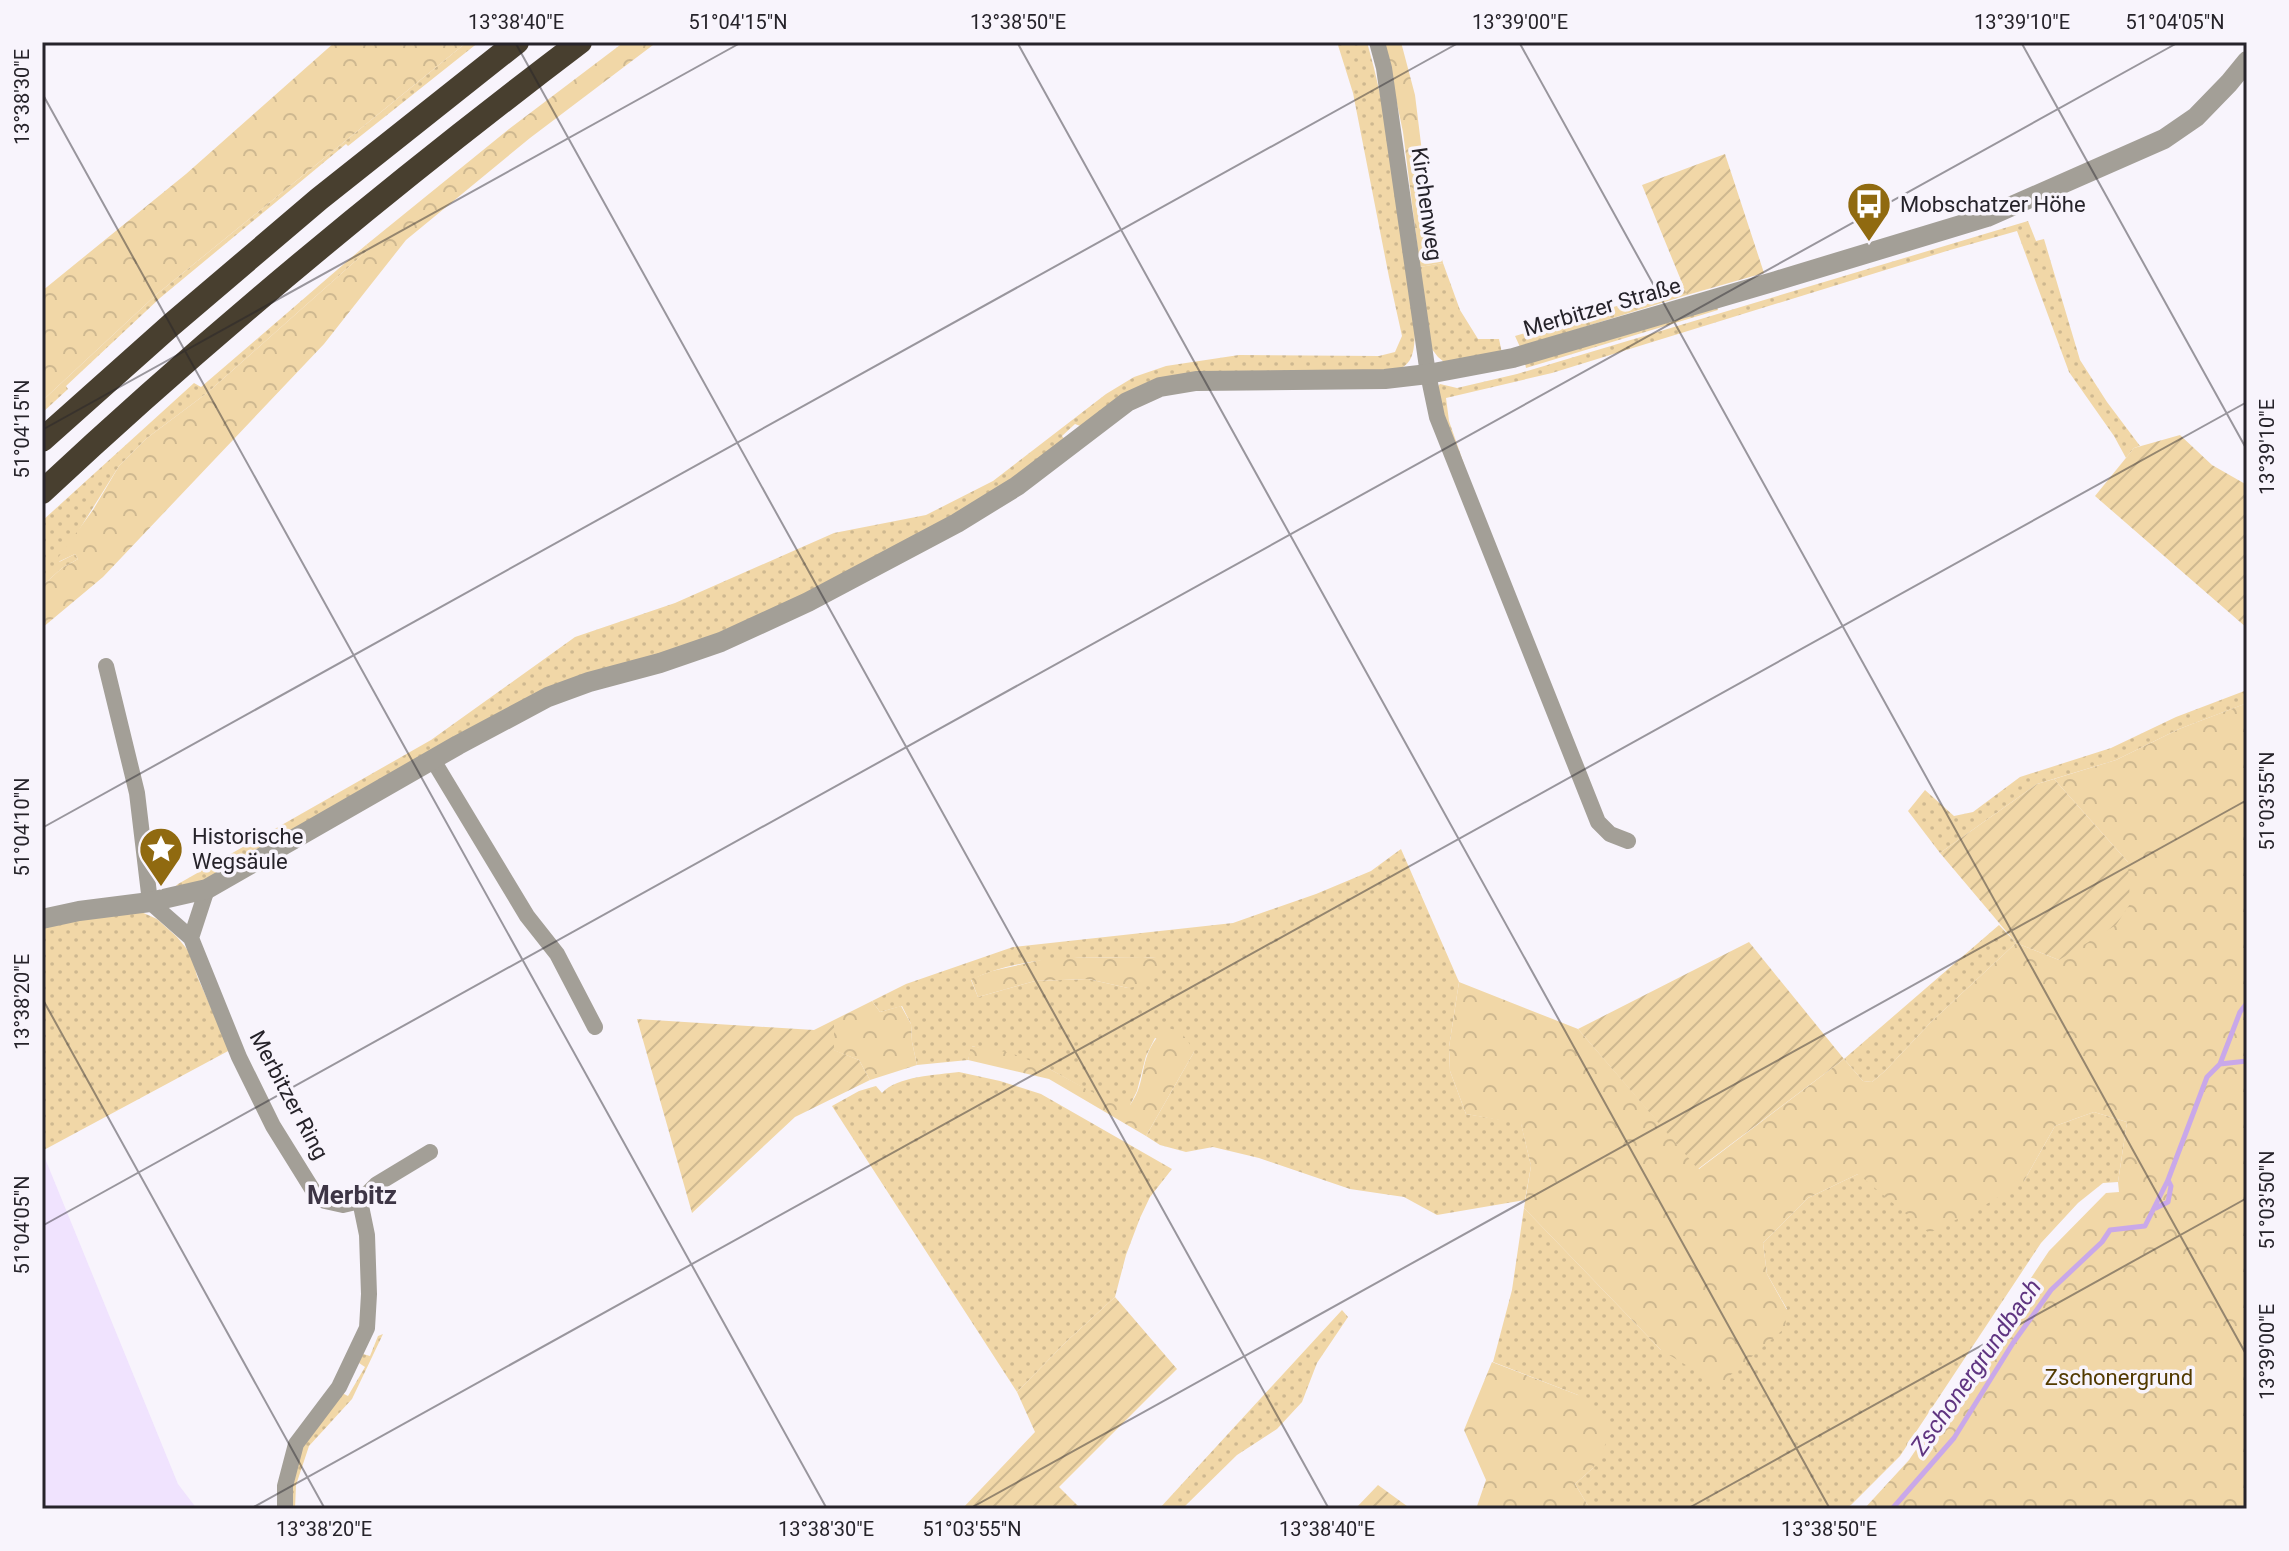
<svg xmlns="http://www.w3.org/2000/svg" width="2289" height="1551" viewBox="0 0 2289 1551" font-family="Roboto,sans-serif">
  <style>
    .built { fill: #f0e3fe }
    .grass { fill: url(#grass-dots); fill-rule: evenodd }
    .forest { fill: url(#forest-crowns) }
    .garden { fill: url(#garden-furrows) }
    .lines { fill: none; stroke-linecap: round; stroke-linejoin: round }
    .stream { stroke: #c9a8e9; stroke-width: 5 }
    .minor { stroke: #a39f97; stroke-width: 16 }
    .tertiary { stroke: #a39f97; stroke-width: 20 }
    .motorway { stroke: #483f2f; stroke-width: 24 }
    .ticks { fill: none; stroke: #26232a; stroke-width: 2; stroke-opacity: 0.45 }
    .labels { text-anchor: middle; dominant-baseline: central; stroke-width: 7; stroke-linejoin: round; paint-order: stroke }
    .street-label { font-size: 22px; fill: #26232a; stroke: #f8f4fc }
    .poi-label { font-size: 22px; fill: #26232a; stroke: #f8f4fc; text-anchor: start }
    .park-label { font-size: 22px; fill: #523a00; stroke: #f8f4fc }
    .water-label { font-size: 24px; font-style: italic; fill: #5f3481; stroke: #f8f4fc }
    .quarter-label { font-size: 26px; font-weight: bold; fill: #3d3545; stroke: #f8f4fc }
    .neatline { fill: none; stroke: #26232a; stroke-width: 3 }
    .ticks-label { font-size: 20px; text-anchor: middle; fill: #26232a }
  </style>
  <defs>
    <pattern id="grass-dots" width="8" height="8" patternUnits="userSpaceOnUse" patternTransform="scale(2)"><rect width="8" height="8" fill="#f1d7a7"/><path d="M2 2h.1M6 6h.1" fill="none" stroke="#ceb890" stroke-width="1.8" stroke-linecap="round"/></pattern>
    <pattern id="forest-crowns" width="20" height="18" patternUnits="userSpaceOnUse" patternTransform="scale(2)"><rect width="20" height="18" fill="#f1d7a7"/><path d="M2 6a3 3 0 1 1 6 0M12 15a3 3 0 1 1 6 0" fill="none" stroke="#ceb890"/></pattern>
    <pattern id="garden-furrows" width="10" height="10" patternUnits="userSpaceOnUse" patternTransform="scale(2)"><rect width="10" height="10" fill="#f1d7a7"/><path d="M-1 1l2-2M0 10L10 0M9 11l2-2" fill="none" stroke="#ceb890"/></pattern>
  </defs>
  <rect width="100%" height="100%" fill="#f8f4fc"/>
  <path class="built" d="M42,1151L178,1484L197,1509H42Z"/>
  <path class="grass" d="M467,42H479L348,146L346,144L160,298L66,386L68,389L42,413V401L157,294Z
    M1337,42H1367C1394,136 1402,236 1415,333C1414,349 1414,364 1397,370L1200,373L1083,427L1075,424L1062,436L1066,441L1010,481L964,509L807,593L716,637L585,676L199,884L168,893L178,884L431,740L575,637L675,603L834,533L926,515L993,481L1106,394L1134,377L1166,366L1239,355L1379,356L1395,352L1402,336L1389,277L1353,93Z
    M2028,221L2036,241L2044,239L2080,360L2107,402L2140,446L2134,448L2126,458L2114,436L2069,372L2017,231L1950,250L1552,373L1446,398L1449,421L1465,467L1440,416L1437,387L1440,384L1457,388L1517,374Z
    M366,245L369,249L207,393L147,438L119,466L59,562L75,554L78,559L62,568L42,586V521L194,383L201,387Z
    M1443,263L1460,310L1478,339H1499L1502,353L1444,362L1438,357L1431,348L1420,267Z
    M1685,286L1687,295L1520,347L1515,336Z
    M1717,306L1718,310L1526,368L1525,363Z
    M2247,690V703L2242,705L2179,729L2116,760L2037,784L1940,853L1908,811L1925,790L1954,816L1973,812L2020,777L2111,748L2176,717Z
    M1401,849L1459,982L1449,1047L1450,1071L1466,1114L1521,1123L1531,1166L1525,1200L1437,1215L1404,1197L1350,1189L1259,1158L1213,1147L1186,1152L1160,1145L1146,1136L1194,1052L1155,1038L1146,1056L1137,1091L1130,1105L1116,1106L1044,1066L972,1046L968,1060L917,1065L912,1042L911,1024L902,1006L880,1012L872,1001L906,984L1013,947L1233,923L1316,894L1371,871ZM1143,957L1156,958L1128,988L1088,979L1035,981L978,997L971,980C1024,954 1085,958 1143,957Z
    M139,911L157,919L177,937L191,954L197,976L230,1050L42,1151V924Z
    M1999,925L2016,943L1931,1022L1885,1071L1872,1082L1863,1081L1844,1059Z
    M959,1072L1000,1081L1041,1094L1172,1169L1150,1197L1140,1218L1126,1255L1115,1297L1067,1341L1017,1392L832,1106L859,1091L876,1086L882,1093C897,1076 937,1075 959,1072Z
    M2094,1112L2127,1122L2118,1182L2103,1183L2078,1203L2041,1243L1900,1456L1851,1505L1844,1509H1590L1575,1484L1593,1468L1578,1395L1493,1362L1512,1290L1524,1208L1661,1350L1787,1309L1767,1274L1763,1243L1808,1198L1858,1174L2024,1181L2055,1126Z
    M1342,1310L1348,1317L1317,1363L1302,1402L1277,1429L1237,1455L1182,1509H1159Z
    M383,1334L352,1399L309,1446L296,1485L295,1509H288L302,1445L340,1392L348,1396L365,1367L359,1363L363,1354L370,1356L378,1336Z"/>
  <path class="forest" d="M335,42H467L157,294L42,401V291L186,174Z
    M624,42H657L530,138L406,240L324,344L103,577L42,628V586L62,568L78,559L75,554L58,562L57,559L93,510L119,466L147,438L207,393L369,249L366,245L509,129Z
    M1384,42H1401L1415,95L1429,209L1443,263L1420,267L1403,132Z
    M2247,703V1509H1864L1909,1460L2049,1251L2106,1193L2119,1192L2118,1182L2127,1122L2094,1112L2055,1126L2024,1181L1982,1207L1929,1233L1858,1174L1808,1198L1763,1243L1767,1274L1787,1310L1785,1328L1719,1385L1661,1350L1524,1208L1531,1166L1521,1124L1466,1114L1450,1071L1449,1047L1459,982L1578,1029L1699,1169L1844,1059L1863,1081L1872,1082L1885,1071L1931,1022L2016,943L2059,960L2128,862L2054,779L2116,760L2179,729Z
    M1143,957L1157,958L1162,968L1149,984L1128,988L1088,979L1035,981L978,997L971,979L992,971L1050,958Z
    M872,1001L880,1012L901,1006L911,1024L912,1042L917,1065L870,1080L859,1060L833,1050L834,1020Z
    M1166,1028C1182,1030 1187,1038 1194,1052L1146,1136L1049,1079L968,1060L971,1046L1011,1053L1044,1066L1116,1105H1130C1149,1080 1136,1055 1166,1028Z
    M1492,1362L1578,1395L1613,1430L1593,1468L1575,1484L1590,1509H1476L1486,1480L1464,1430Z"/>
  <path class="garden" d="M1725,154L1764,273L1687,295L1642,185Z
    M2180,435L2212,465L2247,485V628L2095,496L2134,448Z
    M2054,779L2128,862L2130,904L2116,925L2059,960L2016,943L1940,853L2037,784Z
    M1749,942L1844,1059L1698,1169L1578,1029Z
    M637,1019L814,1030L834,1020V1050L859,1060L870,1080L795,1117L692,1213Z
    M1115,1297L1177,1369L1059,1487L1081,1509H962L1035,1432L1017,1392L1067,1341Z
    M1378,1485L1411,1509H1355Z"/>
  <g class="lines">
    <path class="stream" d="M2220,1064L2247,1061
      M2156,1208L2168,1202L2171,1186L2168,1180
      M1892,1509L1954,1438L2013,1343L2051,1290L2102,1242L2110,1230L2145,1226L2168,1180L2207,1077L2220,1064L2240,1012L2247,1003"/>
    <path class="minor" d="M1377,42L1384,68L1428,374L1437,417L1598,822L1610,834L1628,841
      M106,666L137,793L150,902L191,938L239,1057L273,1126L314,1192L325,1201L343,1205L360,1201L377,1184L430,1152
      M433,760L527,916L557,954L595,1027
      M191,938L207,889
      M285,1509V1486L296,1444L339,1387L367,1328L369,1294L367,1235L360,1201"/>
    <path class="tertiary" d="M42,919L79,911L150,902L207,889L458,745L548,697L589,682L660,663L721,642L808,602L957,523L1017,486L1127,402L1160,387L1196,381L1385,379L1428,374L1513,358L1776,281L1987,217L2164,139L2196,117L2229,83L2247,61"/>
    <path class="motorway" d="M42,440L171,325L319,199L517,42
      M42,492C213,332 394,183 580,42"/>
  </g>
  <path class="ticks" d="M515,42L1329,1509M1017,42L1830,1509M1519,42L2247,1356M2021,42L2247,450M42,93L827,1509M42,430L742,42M42,828L1460,42M42,998L325,1509M42,1226L2179,42M250,1509L2247,402M969,1509L2247,800M1687,1509L2247,1198"/>
  <defs>
    <g id="bus-pin" transform="scale(2.3)"><path d="M0 17L-7.5 6A9.5 9.5 0 1 1 7.5 6Z" fill="#906a10" stroke="#f8f4fc"/><path d="M-5-6H5V4H4V6H2V4H-2V6H-4V4H-5ZM-3.5-4V0h7V-4ZM-3.5 1.2v1.5H-2V1.2ZM2 1.2v1.5H3.5V1.2Z" fill="#fff"/></g>
    <g id="sight-pin" transform="scale(2.3)"><path d="M0 17L-7.5 6A9.5 9.5 0 1 1 7.5 6Z" fill="#906a10" stroke="#f8f4fc"/><path d="M0-6L1.8-2.2L6-1.7L2.9 1.2L3.7 5.4L0 3.3L-3.7 5.4L-2.9 1.2L-6-1.7L-1.8-2.2Z" fill="#fff"/></g>
  </defs>
  <g fill-rule="evenodd">
    <use href="#bus-pin" x="1869" y="204"/>
    <use href="#sight-pin" x="161" y="849"/>
  </g>
  <g class="labels">
    <g class="street-label">
      <text transform="translate(1427 204) rotate(82)">Kirchenweg</text>
      <text transform="translate(1602 307) rotate(-16)">Merbitzer Straße</text>
      <text transform="translate(289 1095) rotate(62)">Merbitzer Ring</text>
    </g>
    <g class="poi-label">
      <text x="1900" y="204">Mobschatzer Höhe</text>
      <text x="192" y="836">Historische<tspan x="192" dy="25">Wegsäule</tspan></text>
    </g>
    <g class="park-label">
      <text x="2119" y="1377">Zschonergrund</text>
    </g>
    <g class="water-label">
      <text transform="translate(1976 1367) rotate(-55)">Zschonergrundbach</text>
    </g>
    <g class="quarter-label">
      <text x="352" y="1195">Merbitz</text>
    </g>
  </g>
  <rect width="2289" height="1551" fill="none" stroke="#f8f4fc" stroke-width="88"/>
  <rect x="44" y="44" width="2201" height="1463" class="neatline"/>
  <g class="ticks-label">
    <text x="516" y="29">13°38'40"E</text>
    <text x="738" y="29">51°04'15"N</text>
    <text x="1018" y="29">13°38'50"E</text>
    <text x="1520" y="29">13°39'00"E</text>
    <text x="2022" y="29">13°39'10"E</text>
    <text x="2175" y="29">51°04'05"N</text>
    <text transform="translate(22 97) rotate(-90)" y="7">13°38'30"E</text>
    <text transform="translate(22 429) rotate(-90)" y="7">51°04'15"N</text>
    <text transform="translate(2267 447) rotate(-90)" y="7">13°39'10"E</text>
    <text transform="translate(2267 801) rotate(-90)" y="7">51°03'55"N</text>
    <text transform="translate(22 827) rotate(-90)" y="7">51°04'10"N</text>
    <text transform="translate(22 1002) rotate(-90)" y="7">13°38'20"E</text>
    <text transform="translate(2267 1200) rotate(-90)" y="7">51°03'50"N</text>
    <text transform="translate(22 1225) rotate(-90)" y="7">51°04'05"N</text>
    <text transform="translate(2267 1352) rotate(-90)" y="7">13°39'00"E</text>
    <text x="324" y="1536">13°38'20"E</text>
    <text x="826" y="1536">13°38'30"E</text>
    <text x="972" y="1536">51°03'55"N</text>
    <text x="1327" y="1536">13°38'40"E</text>
    <text x="1829" y="1536">13°38'50"E</text>
  </g>
</svg>
